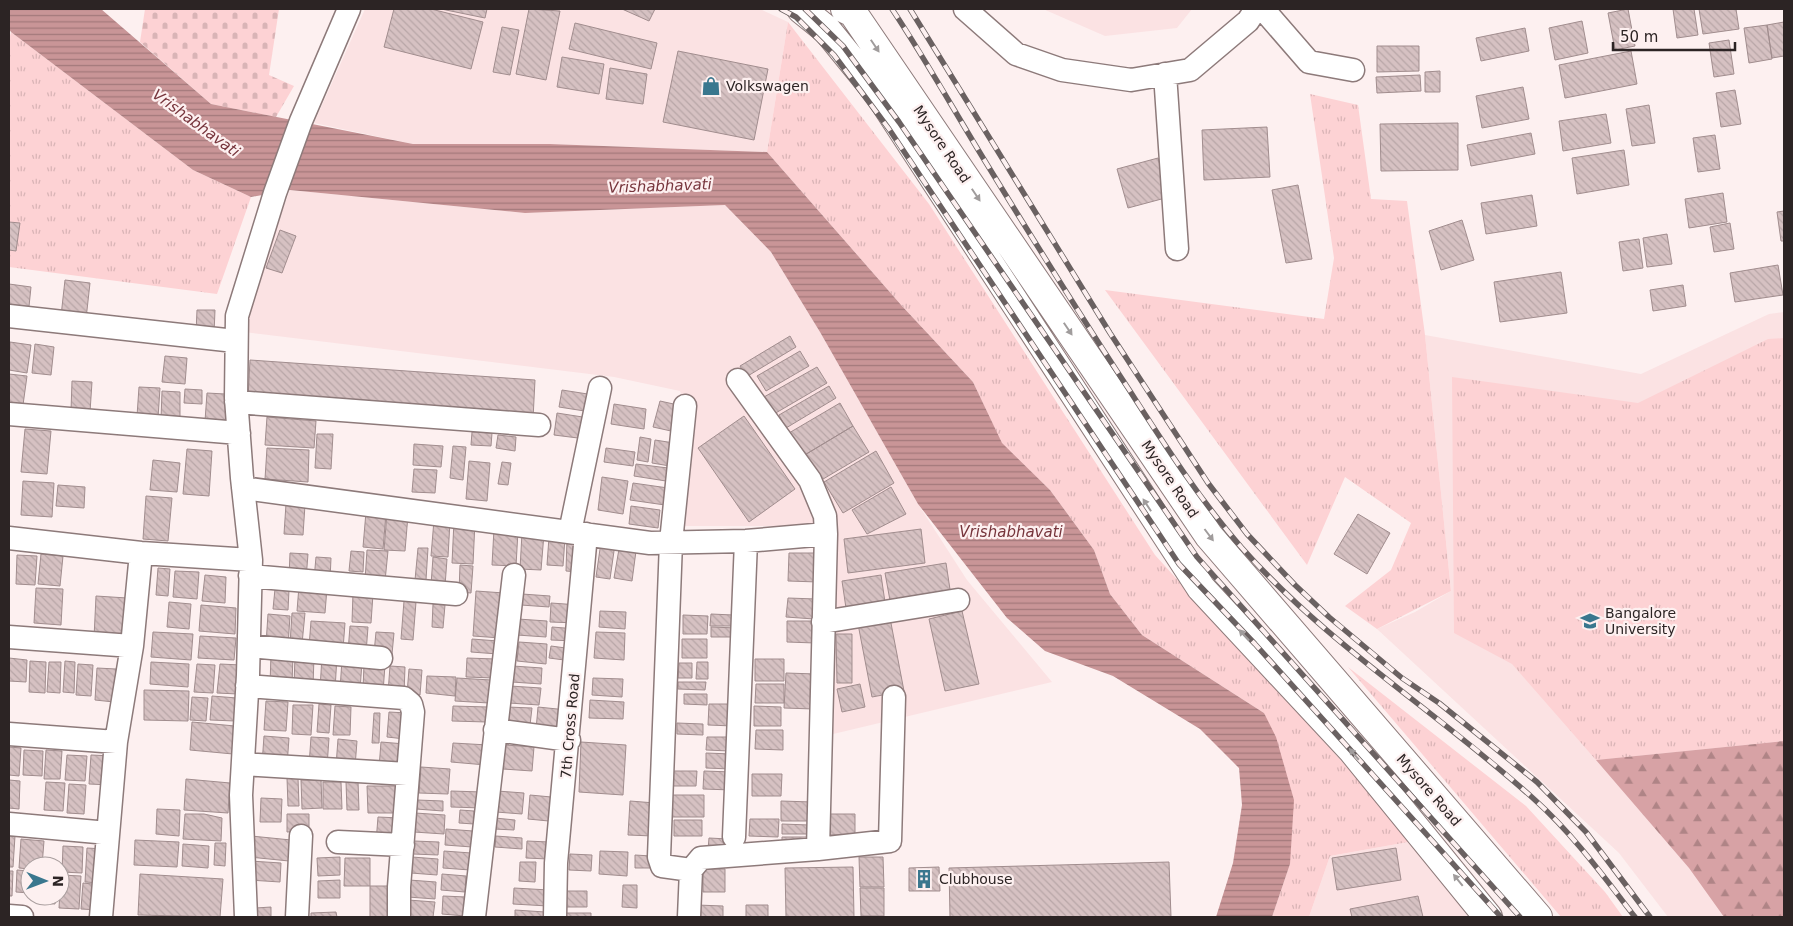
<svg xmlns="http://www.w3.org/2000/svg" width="1793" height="926" viewBox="0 0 1793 926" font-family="'DejaVu Sans',sans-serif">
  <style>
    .built { fill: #fbe2e3 }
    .grass { fill: url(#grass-tufts) }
    .forest { fill: url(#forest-firs) }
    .cemetery { fill: url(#cemetery-stones) }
    .water { fill: url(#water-rules) }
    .building { fill: url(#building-back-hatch); stroke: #a18d8e }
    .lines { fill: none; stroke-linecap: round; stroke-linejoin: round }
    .minor-casing { stroke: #8d7a7a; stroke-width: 25 }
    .highway-casing { stroke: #8d7a7a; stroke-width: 30 }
    .minor { stroke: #fff; stroke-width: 22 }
    .highway { stroke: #fff; stroke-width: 28 }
    .rail-casing { stroke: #6a6161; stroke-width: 5.5 }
    .rail { stroke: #fdf0f0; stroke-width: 4; stroke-dasharray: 11; stroke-linecap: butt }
    .oneway { fill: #a09c9c }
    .labels { text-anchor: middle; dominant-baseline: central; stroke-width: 4.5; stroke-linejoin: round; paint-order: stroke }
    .poi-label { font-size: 14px; fill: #2c2424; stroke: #fdf0f0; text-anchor: start }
    .street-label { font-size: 14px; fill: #2c2424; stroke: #fdf0f0 }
    .water-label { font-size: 15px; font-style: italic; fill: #77353c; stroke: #fdf0f0 }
  </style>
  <defs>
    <pattern id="grass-tufts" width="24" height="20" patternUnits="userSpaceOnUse" patternTransform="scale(1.25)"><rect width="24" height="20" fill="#fdd2d4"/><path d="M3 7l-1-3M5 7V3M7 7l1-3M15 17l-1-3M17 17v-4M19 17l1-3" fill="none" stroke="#d9b4b6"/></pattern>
    <pattern id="forest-firs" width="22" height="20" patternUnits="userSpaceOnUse" patternTransform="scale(1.25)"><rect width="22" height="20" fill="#d7a2a5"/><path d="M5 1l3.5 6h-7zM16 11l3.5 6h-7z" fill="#af8486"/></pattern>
    <pattern id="cemetery-stones" width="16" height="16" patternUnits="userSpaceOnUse" patternTransform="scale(1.25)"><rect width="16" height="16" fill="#fdd2d4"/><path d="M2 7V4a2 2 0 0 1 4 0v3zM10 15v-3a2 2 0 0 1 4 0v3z" fill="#d9b4b6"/></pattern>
    <pattern id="water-rules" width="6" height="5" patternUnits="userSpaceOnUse" patternTransform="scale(1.25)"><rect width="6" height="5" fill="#c99597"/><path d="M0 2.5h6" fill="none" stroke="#a3797b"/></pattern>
    <pattern id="building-back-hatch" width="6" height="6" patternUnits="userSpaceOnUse" patternTransform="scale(1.25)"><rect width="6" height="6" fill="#d6c1c2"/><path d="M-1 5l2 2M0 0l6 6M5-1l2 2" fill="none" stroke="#b8a6a7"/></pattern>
  </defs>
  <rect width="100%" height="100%" fill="#fdf0f0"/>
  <path class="built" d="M365,9H760L788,22L767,152L550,144H413L314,123Z
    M1043,9H1192L1177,28L1105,36Z
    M290,190L525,213L725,205L771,252L820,332L918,504L967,580L1052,682L829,735L834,526H675L689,418L680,391L614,377L244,332L256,279Z
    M1784,312V917H1668L1619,853L1377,629L1415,612L1451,591L1425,335L1641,374L1769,314Z
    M1414,841L1468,917H1309L1330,856Z"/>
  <path class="grass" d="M788,22L929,204L1155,555L1414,841L1330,856L1309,917H1272L1290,864L1264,713L1142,635L1110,594L1094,550L1050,490L1002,444L973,382L902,306L767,152Z
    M11,32L193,170L251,197L217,294L9,267V40Z
    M1310,94L1358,105L1371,199L1407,201L1425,335L1451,591L1377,629L1345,606L1391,570L1411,523L1345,477L1307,565L1105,290L1324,319L1334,258Z
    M1784,338V741L1596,760L1512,664L1454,633L1452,377L1638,403L1768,339Z
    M1348,667L1526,806L1605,892L1623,917H1561Z"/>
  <path class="forest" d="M1784,741V917H1724L1689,868L1596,760Z"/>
  <path class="cemetery" d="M145,9H279L269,75L294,86L276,117L211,104L140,42Z"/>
  <path class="water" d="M9,9H101L211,104L413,144H550L767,152L902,306L973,382L1002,443L1050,490L1094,550L1110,594L1142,635L1264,713L1276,737L1294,800L1290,864L1272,917H1216L1233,863L1242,805L1239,768L1200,729L1113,676L1045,651L1007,618L918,504L820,332L771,252L725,205L525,213L290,190L251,197L193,170L11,32L9,29Z"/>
  <path class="building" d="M394,9H431L483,22L471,69L384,47Z
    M441,9H487L485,18Z
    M529,9L560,11L546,80L516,74Z
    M622,9H655L649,21Z
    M1628,9L1635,46L1615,50L1608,13Z
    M1673,9H1694L1698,35L1677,38Z
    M1699,9H1736L1739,29L1703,34Z
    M1582,21L1588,53L1555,60L1549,28Z
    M1784,22V56L1772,58L1767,25Z
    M575,23L657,43L651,69L569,49Z
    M1767,25L1772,59L1749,63L1744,28Z
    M502,27L519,30L510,75L493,72Z
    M1525,28L1529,51L1481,61L1476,38Z
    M1729,40L1734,74L1714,77L1709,43Z
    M1377,46H1419V71L1377,72Z
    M678,51L768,69L754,140L663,122Z
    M1631,51L1637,84L1565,98L1559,65Z
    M562,57L604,64L599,94L557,87Z
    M610,68L647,74L643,104L606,99Z
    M1440,71V92H1425V72Z
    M1420,75L1421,91L1377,93L1376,77Z
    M1523,87L1529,119L1482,128L1476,96Z
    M1735,90L1741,124L1721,127L1716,93Z
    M1649,105L1655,143L1632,146L1626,109Z
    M1606,114L1611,143L1563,151L1559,121Z
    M1458,123V170L1381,171L1380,124Z
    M1267,127L1270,177L1204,180L1202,130Z
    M1531,133L1535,154L1471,166L1467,145Z
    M1715,135L1720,169L1698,172L1693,138Z
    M1624,150L1629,185L1577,194L1572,158Z
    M1158,158L1169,197L1128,208L1117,169Z
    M1298,185L1312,259L1286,263L1272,190Z
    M1723,193L1727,222L1689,228L1685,199Z
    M1532,195L1537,226L1486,234L1481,203Z
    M1784,211V241H1781L1777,212Z
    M1462,220L1474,260L1441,270L1429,231Z
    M9,222L20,223L16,251L9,250Z
    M1730,223L1734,249L1714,252L1710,227Z
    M280,230L296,236L282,273L266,268Z
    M1667,234L1672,264L1647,267L1643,238Z
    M1639,239L1643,268L1623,271L1619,242Z
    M1778,265L1783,295L1735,302L1730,273Z
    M1561,272L1567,313L1500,322L1494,282Z
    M65,280L90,283L86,319L61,316Z
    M9,284L31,287L28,316L9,313Z
    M1683,285L1686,306L1653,311L1650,290Z
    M197,310H215L214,334L196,333Z
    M790,336L796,347L746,377L740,366Z
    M10,342L31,345L27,373L9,370Z
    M35,344L54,347L51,375L32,373Z
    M800,351L809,366L766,391L757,376Z
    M165,356L187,358L185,384L162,382Z
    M250,360L535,380L533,419L248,399Z
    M817,367L827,383L774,414L764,397Z
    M9,374L27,376L23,405L9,403Z
    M72,381L92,382L90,412L71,411Z
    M829,386L836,398L786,428L779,415Z
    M139,387L160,388L158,418L137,416Z
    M185,389L202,390V404L184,403Z
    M562,390L594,395L591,412L559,407Z
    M162,391L180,392V421L161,420Z
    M207,393L225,394L228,422L205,421Z
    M660,401L678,405L671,431L653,427Z
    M840,403L853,426L803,456L789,433Z
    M614,404L646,409L644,429L611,424Z
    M557,413L589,418L586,439L554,435Z
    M744,416L795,489L749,522L698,448Z
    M267,417L316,421L314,448L265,445Z
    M853,426L869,452L818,482L803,456Z
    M25,429L51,431L47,474L21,472Z
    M472,432L492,433L491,446L471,445Z
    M317,434H333L331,469L315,468Z
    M498,435L516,437L515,451L496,448Z
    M640,437L651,439L648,462L637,460Z
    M655,440L674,443L670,466L652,463Z
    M414,444L443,446L441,467L413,465Z
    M453,446L466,447L463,480L450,478Z
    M267,448L309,450L308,482L265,479Z
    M606,448L635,452L633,466L604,462Z
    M187,449L212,451L209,496L183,494Z
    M876,451L894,483L843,513L824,482Z
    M153,460L180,463L177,492L150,490Z
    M469,461L490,463L487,501L466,499Z
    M502,462L511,463L508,485L498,484Z
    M636,464L668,468L666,481L634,476Z
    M414,469L437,470L435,493L412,492Z
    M602,477L628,481L623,514L598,510Z
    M23,481L54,483L52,517L21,515Z
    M633,483L668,488L665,505L630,500Z
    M58,485L85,487L84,508L56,506Z
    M891,487L906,514L867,534L852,510Z
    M146,496L172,498L168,541L143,539Z
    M286,504L305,505L303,535L284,534Z
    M631,506L660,510L658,528L629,524Z
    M366,512L386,514L383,549L363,547Z
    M387,513L408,515L405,551L384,550Z
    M1358,514L1390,533L1367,574L1334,554Z
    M434,520L450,521L448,557L431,556Z
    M454,521L475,522L473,564L452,563Z
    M494,529L518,531L516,566L492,565Z
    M921,529L925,563L848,573L844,539Z
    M522,533L544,534L541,570L520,569Z
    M549,537L565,538L563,566L547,565Z
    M567,539L580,540L578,572L566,571Z
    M601,542L615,544L610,579L596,577Z
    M418,548H428L426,580H415Z
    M619,549L636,551L632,581L614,578Z
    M367,550L388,551L385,581L365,580Z
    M351,551L364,552L363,572L349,571Z
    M290,553L308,554L306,579L289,578Z
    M789,553H818V582L788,581Z
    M41,554L63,556L60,586L38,584Z
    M17,555L37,556L35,585L16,584Z
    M316,557L331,558L330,580L314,579Z
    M433,557L447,559L445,586L431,585Z
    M946,563L951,596L891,606L885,573Z
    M460,565L473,566L471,593L459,592Z
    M158,568L170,569L168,596L156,595Z
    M175,571L199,572L197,599L173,597Z
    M205,575L226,577L225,603L202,601Z
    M881,575L886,609L847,615L842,581Z
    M299,586L327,588L325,613L297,611Z
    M36,588L63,589L61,625L34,623Z
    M275,589L289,590L288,610L273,609Z
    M476,591L504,593L501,638L473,636Z
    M353,593L373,594L371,623L352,622Z
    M522,594L550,596L549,607L521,605Z
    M96,596L127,598L125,640L94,638Z
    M788,598L816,599L814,619L786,617Z
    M404,601L416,602L413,640L401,639Z
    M169,602L191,604L189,629L167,627Z
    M551,603L579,605L578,623L550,622Z
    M433,604L445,605L443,628L432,627Z
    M201,605L236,608L235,634L199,631Z
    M600,611L626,612L625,629L599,627Z
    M962,611L979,684L945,691L929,619Z
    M292,613H305L302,644H290Z
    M268,614L290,616L288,646L266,644Z
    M711,614L733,615V626H710Z
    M683,615L708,616L707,634H683Z
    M890,618L904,691L872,697L858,624Z
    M518,619L547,621L546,637L517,635Z
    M311,621L345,623L343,649L309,647Z
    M787,621H816L815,643L787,642Z
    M350,626L368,627L366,653L348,652Z
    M552,627L577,629L576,641L551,640Z
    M711,627L737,628V637H711Z
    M153,632L193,634L191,660L151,657Z
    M376,632L394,633L392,654L374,653Z
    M596,632L625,633L624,660L594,658Z
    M836,634H852V683H837Z
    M200,636L236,638L234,660L198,658Z
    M472,639L498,641V654L471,652Z
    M682,639H707V658H682Z
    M519,642L547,644L546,664L517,661Z
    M551,646L573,649L572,661L549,658Z
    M271,654H293L292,685H270Z
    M295,656L314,657L313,686H294Z
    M322,656H337L335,690L320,689Z
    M9,658L27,660L26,682L9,681Z
    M467,658L495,659L494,678L466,677Z
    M755,659H784V681H755Z
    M342,660L362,662L360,690L340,689Z
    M30,661L46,662L45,693L29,692Z
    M65,661L75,662L74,693L63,692Z
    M49,662H61L60,693L47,692Z
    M151,662L189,664L188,687L150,684Z
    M697,662H708V679H696Z
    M679,663H692V678H678Z
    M78,664L93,665L91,696L76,695Z
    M197,664L215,665L213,693L194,692Z
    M220,664L241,665L238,694L217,693Z
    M364,664L385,665L383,692L363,690Z
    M390,666L405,667L404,694L388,693Z
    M513,666L542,668L541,684L512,682Z
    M97,668L116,669L114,702L95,700Z
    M409,669L422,670L420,695L407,694Z
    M786,673L816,674L814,709L784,708Z
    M427,676L456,677L455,696L426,693Z
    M457,678L491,680L489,703L455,701Z
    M593,678L623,679L622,697L592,695Z
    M678,682H706L705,690L678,689Z
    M756,684H784V703H755Z
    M860,684L865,707L842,712L837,689Z
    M510,686L541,688L539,705L509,703Z
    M144,690L189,691L188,721L144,720Z
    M684,694H707V705L684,704Z
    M212,696L237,698L235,721L210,720Z
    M192,697L208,698L206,721L190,720Z
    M590,700L624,702L623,719L589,718Z
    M266,701L288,702L286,731L264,730Z
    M319,704L331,705L329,733L317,732Z
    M709,704H733V726L708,725Z
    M293,705H313L311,735L292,734Z
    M335,706L351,707L350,735H333Z
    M453,706L488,707L487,722L452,721Z
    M754,706L781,707V726H754Z
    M507,707L532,708L530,725L505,723Z
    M538,707L567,710L565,733L536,730Z
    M389,712L407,713L405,739L387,737Z
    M374,713H380L379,743H372Z
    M192,722L235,726L233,754L190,750Z
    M677,723L703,724V735L677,734Z
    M756,730H783V750L755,749Z
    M264,736L289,738L287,766L262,764Z
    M311,737L329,738L327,767L309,766Z
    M707,737H730V751L706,750Z
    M338,739L357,741L355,767L336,766Z
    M381,742L405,744L403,770L379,768Z
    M581,742L626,745L623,795L579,792Z
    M453,743L488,745L486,765L451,762Z
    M505,745L534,747L532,771L503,769Z
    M9,747L21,748L19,776L9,775Z
    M24,750L43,751L42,776L23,775Z
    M46,750L62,751L60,779H44Z
    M706,753L732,754L731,769L706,768Z
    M67,755L87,756L85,781L65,780Z
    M91,755L112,756L111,785L89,784Z
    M421,767L450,769L448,794L419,793Z
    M673,771H697L696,786H672Z
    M704,771L732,772V790L703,789Z
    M752,774H782L781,796H752Z
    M287,778H298L299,806H288Z
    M186,779L230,783L228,813L184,810Z
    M9,780L20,781L19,809L9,808Z
    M301,780H321L322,808L302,809Z
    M358,781L359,810H347L346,782Z
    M46,782L65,783L63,811L44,810Z
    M323,782H341L342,809H323Z
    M69,784L86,785L84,814L67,813Z
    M367,786H404V813H368Z
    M451,791L482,792V808L451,807Z
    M497,791L524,793L522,814L496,812Z
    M530,795L562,798L559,822L528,819Z
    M672,795H704V817H672Z
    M261,798L282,799L281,822H260Z
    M417,800L443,801V811L416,809Z
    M630,801L655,803L653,836L628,835Z
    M781,801L812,802V821H781Z
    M157,809L180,810L179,836L156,834Z
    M460,810L474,811V824L459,823Z
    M415,813L445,815L444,834L414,832Z
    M185,814H204L222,818L221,841L183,839Z
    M287,814H309V831L287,832Z
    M823,814H855V835H823Z
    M378,817L400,818L398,844L376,842Z
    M495,818L515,820L514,830L494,829Z
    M750,819H779L778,837L749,836Z
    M674,820H702V836H674Z
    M782,824L809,825V834H782Z
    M446,829L473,831L472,847L445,845Z
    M9,836H15L13,867H9Z
    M251,836L291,840L289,861L249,857Z
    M496,836L522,838V849L495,847Z
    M782,837H808V849H782Z
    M709,838L728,839L727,850H708Z
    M21,839L44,841L42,866H30V869L19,868Z
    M135,840L179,842L177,867L134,865Z
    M414,841L439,842L438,855L413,854Z
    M527,841L549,842L548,859L526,858Z
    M215,843H226L225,866L214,865Z
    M183,844L209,846L208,868L182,866Z
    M63,846L83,847L82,873L62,872Z
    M87,848L104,849L102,883L85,882Z
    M1396,848L1401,880L1337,890L1332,858Z
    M444,851L471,853L470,870L443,868Z
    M600,851L628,852L627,876L599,874Z
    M570,854L592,855L591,871L569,870Z
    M635,855L651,856L650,868H635Z
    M340,857V875L318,876L317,858Z
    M412,857L438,859L437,875L411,873Z
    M859,857H883L884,887H860Z
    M345,858H370V886H344Z
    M250,861L281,863L280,882L249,880Z
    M520,862H536L535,882L519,881Z
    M1169,862L1171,917H950L949,868Z
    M853,867L854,917H786L785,868Z
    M939,867L940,891H909V868Z
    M703,869H725V892H703Z
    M17,870L30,871V893L16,892Z
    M9,871H13L12,896H9Z
    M140,874L223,879L220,917L138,915Z
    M442,874L466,876L465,892L441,890Z
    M61,875L81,876L79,909L59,908Z
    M340,880V898H318V881Z
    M409,880L436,882L435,899L408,897Z
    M83,883L102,885L100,910L81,909Z
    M623,885H637V908L622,907Z
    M370,886H392L393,917H370Z
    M514,888L549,890L548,906L513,904Z
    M860,888H884V916H861Z
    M564,891H587V907H564Z
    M41,896H56L55,904L40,903Z
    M443,896L466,897L465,916L442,914Z
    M1418,896L1423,917H1352L1350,909Z
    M408,900L435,902L433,917H406Z
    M697,905L723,906V917H697Z
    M746,905H768V917H746Z
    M271,907V917H256V908Z
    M515,910L545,912V917H515Z
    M336,912L337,917H311V913Z
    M563,913H591V917H563Z"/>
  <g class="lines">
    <g class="minor-casing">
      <path id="minor" d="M965,9L1016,54L1062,70L1131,80L1190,70L1248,21L1256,9
        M1263,9L1309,62L1353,70
        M1165,74L1177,249
        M9,316L235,341
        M738,380L810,480L825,516L826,534
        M236,402L539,425
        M685,406L671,542L659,857L662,866L691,870
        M9,414L239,433
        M243,488L650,543L746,541L826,534L818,849L701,858L691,870L689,917
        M570,532L600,388
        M9,538L141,553L251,560
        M250,576L456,594
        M823,622L958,600
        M9,637L132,646L116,742L101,917
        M132,646L141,553
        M249,646L381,658
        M247,686L404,698L411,704L413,712L399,887V917
        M495,730L569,740
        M9,734L116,742
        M243,764L407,774
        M9,824L108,833
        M734,837L746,541
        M338,842L403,845
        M818,849L890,841L894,697
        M9,916L22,917
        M246,917L241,795L248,675L251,560L242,478L236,398L237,316L275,193L301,121L349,9
        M297,917L301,836
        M474,917L514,575
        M555,917L556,863L586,534"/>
    </g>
    <g class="highway-casing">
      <path id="highway" d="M801,9L827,30L879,94L1201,588L1352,750L1488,917
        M845,9L853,13L1209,536L1538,917"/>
    </g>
    <use href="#minor" class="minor"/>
    <use href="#highway" class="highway"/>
    <g class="rail-casing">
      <path id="rail" d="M781,9L796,17L834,55L889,129L1179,564L1255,644L1501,917
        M805,9L843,46L899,122L1197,557L1520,917
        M892,9C926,60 956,114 988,166C1034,241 1080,315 1128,388C1163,442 1199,499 1242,548C1328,645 1439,713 1535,800C1573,834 1604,877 1635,917
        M910,9L1110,333L1208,483L1247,534L1295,585L1329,617L1402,678L1439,703L1537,782L1586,832L1650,917"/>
    </g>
    <use href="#rail" class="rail"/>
  </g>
  <defs><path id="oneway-solid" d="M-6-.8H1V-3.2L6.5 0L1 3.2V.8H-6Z" transform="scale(1.25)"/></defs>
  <g class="oneway">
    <use href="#oneway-solid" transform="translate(875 46) rotate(56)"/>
    <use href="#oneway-solid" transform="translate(976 195) rotate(56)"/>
    <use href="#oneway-solid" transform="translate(1068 329) rotate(56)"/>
    <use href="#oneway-solid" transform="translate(1147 505) rotate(-123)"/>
    <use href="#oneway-solid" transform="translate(1209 535) rotate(53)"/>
    <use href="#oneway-solid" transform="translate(1244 635) rotate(-133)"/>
    <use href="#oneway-solid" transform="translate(1354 754) rotate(-130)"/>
    <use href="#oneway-solid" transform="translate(1458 880) rotate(-129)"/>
  </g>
  <defs>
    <g id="shop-bare" transform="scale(1.5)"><path d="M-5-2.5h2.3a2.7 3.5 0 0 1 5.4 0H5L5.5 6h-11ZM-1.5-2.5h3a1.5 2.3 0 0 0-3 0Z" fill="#3a778e" stroke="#fdf0f0" stroke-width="2.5" paint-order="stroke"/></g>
    <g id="university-bare" transform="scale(1.5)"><path d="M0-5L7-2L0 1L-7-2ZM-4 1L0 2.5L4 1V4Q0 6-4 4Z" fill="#3a778e" stroke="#fdf0f0" stroke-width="2.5" paint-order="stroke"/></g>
    <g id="building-bare" transform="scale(1.5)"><path d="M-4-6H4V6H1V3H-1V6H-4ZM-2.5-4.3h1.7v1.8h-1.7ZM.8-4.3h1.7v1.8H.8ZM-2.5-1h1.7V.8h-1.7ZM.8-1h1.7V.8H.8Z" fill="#3a778e" stroke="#fdf0f0" stroke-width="2.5" paint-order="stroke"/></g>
  </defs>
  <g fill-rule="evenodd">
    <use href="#shop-bare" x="711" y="86"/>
    <use href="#university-bare" x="1590" y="621"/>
    <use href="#building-bare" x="924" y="879"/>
  </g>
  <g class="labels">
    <g class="poi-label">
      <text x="726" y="86">Volkswagen</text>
      <text x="1605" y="613">Bangalore<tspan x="1605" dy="16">University</tspan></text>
      <text x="939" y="879">Clubhouse</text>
    </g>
    <g class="street-label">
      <text transform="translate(942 144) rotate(56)">Mysore Road</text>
      <text transform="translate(1170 479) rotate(56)">Mysore Road</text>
      <text transform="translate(570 726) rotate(-85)">7th Cross Road</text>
      <text transform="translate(1429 790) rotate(49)">Mysore Road</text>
    </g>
    <g class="water-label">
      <text transform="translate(196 123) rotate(36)">Vrishabhavati</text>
      <text transform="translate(660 186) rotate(-2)">Vrishabhavati</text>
      <text x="1011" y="532">Vrishabhavati</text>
    </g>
  </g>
  <rect width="1793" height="926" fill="none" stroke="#2c2424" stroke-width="20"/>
  <g transform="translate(45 881) rotate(91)"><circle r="24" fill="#fdf0f0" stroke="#a99e9e"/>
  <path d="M0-4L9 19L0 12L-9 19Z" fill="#3a778e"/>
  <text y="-8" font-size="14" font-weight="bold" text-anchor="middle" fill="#2c2424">N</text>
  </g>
  <path d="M1613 42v8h122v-8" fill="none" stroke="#2c2424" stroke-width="2.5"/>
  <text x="1620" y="42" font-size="15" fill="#2c2424" stroke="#fdf0f0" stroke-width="4" paint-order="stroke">50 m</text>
</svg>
